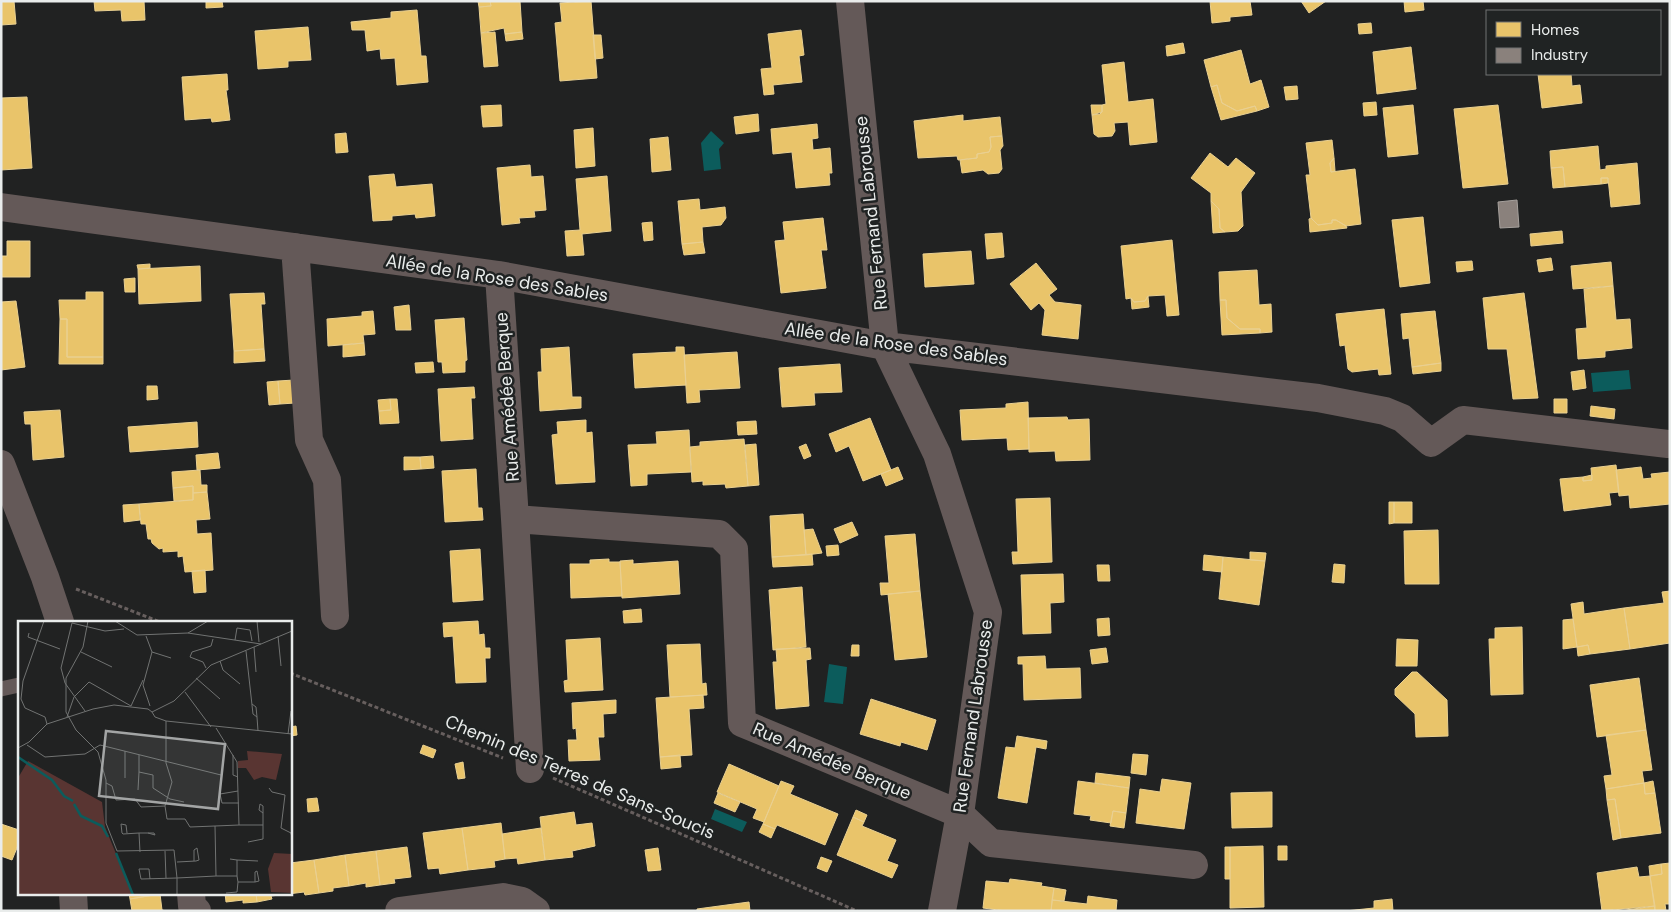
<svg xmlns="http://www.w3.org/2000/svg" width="1671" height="912" viewBox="0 0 1671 912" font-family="'DM Sans',sans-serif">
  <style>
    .water { fill: #0c5c5c }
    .homes { fill: #e9c46a; stroke: #e9d091 }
    .industry { fill: #8a817c; stroke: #a6a19d }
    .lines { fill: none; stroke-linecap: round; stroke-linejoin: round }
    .path { stroke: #675f5e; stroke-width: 3; stroke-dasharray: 4 2.5; stroke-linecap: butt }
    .lane { stroke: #645958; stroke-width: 15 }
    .street { stroke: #645958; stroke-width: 28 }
    .labels { text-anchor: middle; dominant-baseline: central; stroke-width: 5; stroke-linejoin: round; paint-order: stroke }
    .street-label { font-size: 18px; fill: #e9eceb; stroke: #202323 }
    .inset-river { fill: none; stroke: #0c5c5c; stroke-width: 2.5 }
    .inset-road { fill: none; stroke: #717372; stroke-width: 1 }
    .view { fill: #a3a5a5; fill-opacity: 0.15; stroke: #a3a5a5; stroke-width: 2.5 }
    .inset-edge { fill: none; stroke: #e9eceb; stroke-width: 2.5 }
  </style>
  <rect width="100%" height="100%" fill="#212222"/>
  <path class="water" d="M711,131L724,143L719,149L721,169L704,171L701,143Z
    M1629,370L1631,389L1593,392L1591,373Z
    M829,664L847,667L843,704L824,702Z
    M715,809L747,822L742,832L711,819Z"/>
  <path class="homes" d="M1,1H14L16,24L1,25Z
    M94,1H144L145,20L122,21L121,10L95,11Z
    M206,1H222L223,7L206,8Z
    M478,1H490L491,6L479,7Z
    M490,1H520L522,32L505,34L504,28L481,33L479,7L491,6Z
    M591,1L597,78L560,81L555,23L562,22L560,3Z
    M1210,1H1250L1252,15L1230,17V21L1212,23Z
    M1301,1H1326L1309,13Z
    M1404,1H1423L1424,10L1405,12Z
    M417,10L421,56H426L428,82L397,85L395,58L381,59L380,49L367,51L365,30H352L351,22L391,18V12Z
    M1371,23L1372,33L1359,34L1358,24Z
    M308,27L311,60L288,61V67L258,69L255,31Z
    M801,30L804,55L799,56L802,82L773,85L774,94L764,95L761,69L772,68L768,34Z
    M495,32L498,66L484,67L481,33Z
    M522,32L523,39L506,41L505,34Z
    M593,35H601L603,58L595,59Z
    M1183,43L1185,53L1167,56L1166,46Z
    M1411,47L1416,89L1377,94L1373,52Z
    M1241,50L1250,84L1261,80L1269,107L1257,111L1255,106L1237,111L1222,103L1217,85L1211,87L1204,60Z
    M1124,62L1128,102L1153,99L1157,142L1130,145L1128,122L1114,123L1115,131L1112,136L1098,137L1094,134L1092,115L1100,114L1102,112V105L1106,104L1102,65Z
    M227,74L228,90H226L230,120L212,122L211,118L185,120L182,77Z
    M1538,74H1571L1572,86L1580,85L1582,103L1542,108Z
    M1217,85L1222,103L1237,111L1255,106L1257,111L1221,120L1211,87Z
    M1297,86L1298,99L1286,100L1284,87Z
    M27,97L32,168L1,170V98Z
    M1376,102L1377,115L1364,116L1363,103Z
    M501,105L502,126L483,127L481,106Z
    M1091,105H1102V112L1092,115Z
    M1413,105L1418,154L1388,157L1383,108Z
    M1498,105L1508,184L1463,188L1454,109Z
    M758,114L759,131L736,134L734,117Z
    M963,115V121L1000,117L1002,136L990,137L991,147L989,152L977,154V158L958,160L957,156L918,158L914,121Z
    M817,124L818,138L812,139L813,150L830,148L832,173H829L830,185L796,188L792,152L773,154L771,129Z
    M593,128L595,166L576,168L574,130Z
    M346,133L348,152L336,153L335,134Z
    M1002,136L1003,146L1000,150L1002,169L999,173L988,174L983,170L962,173L960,160L977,158V154L989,152L991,147L990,137Z
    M668,137L671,170L652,172L650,139Z
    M1332,140L1334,158L1330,163L1331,172L1355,169L1361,224L1346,226L1336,220H1332V223L1318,225L1311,218L1306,175H1310L1306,143Z
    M1598,146L1600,170L1606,169V166L1637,163L1640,204L1611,207L1608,178H1601V184L1565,187L1563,167L1551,168L1550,151Z
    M1210,153L1228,167L1236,158L1255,173L1241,192L1243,226L1238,231L1225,232L1220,228L1219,209L1211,201V193L1191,178Z
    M1334,158L1335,171L1331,172L1330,163Z
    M530,165L531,177L543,176L546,210L534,211L535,217L519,218L520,223L502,225L497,168Z
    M1563,167L1565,187L1553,188L1551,168Z
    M394,174L396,187L432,184L435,216L416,218L415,214L392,216V220L373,221L369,176Z
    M607,176L611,231L582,234L584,255L567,256L565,231L580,230L576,179Z
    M1601,178H1608V183L1601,184Z
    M699,199L700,210L725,207L726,218L721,225L702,227L703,242L682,244L678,201Z
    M1211,201L1219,209L1220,228L1225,232L1213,233Z
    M1423,217L1430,283L1400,287L1392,220Z
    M823,218L827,250H821L826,288L781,293L775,241L785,240L783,222Z
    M1311,218L1318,225L1332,223V220H1336L1346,226L1347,228L1310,232L1309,219Z
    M652,222L653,240L644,241L642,223Z
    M1562,231L1563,243L1531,246L1530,234Z
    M1002,233L1004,257L987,259L985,234Z
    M1172,240L1179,315L1167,316L1165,295L1148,296L1145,301L1134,302L1131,298L1126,299L1121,246Z
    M7,241H30V277H1V256H7Z
    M703,242L705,253L684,255L682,244Z
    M971,251L974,284L925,287L923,254Z
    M1551,258L1553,270L1539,272L1537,260Z
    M1472,261L1473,270L1457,272L1456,262Z
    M1611,262L1613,286L1573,289L1571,266Z
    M1036,263L1057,289L1049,295L1055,302L1081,305L1078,339L1042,335L1045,310L1039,303L1031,310L1010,284Z
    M150,264V268L138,269L137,265Z
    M200,266L201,301L139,304L138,269Z
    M1257,270L1259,305L1271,304L1272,332L1260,333V329H1240L1227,318L1226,300H1220L1219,272Z
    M135,278V292H125L124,279Z
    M1613,286L1616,320L1630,319L1632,348L1605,351V357L1578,359L1576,329L1587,328L1584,289Z
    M86,292H103V357H67V319H60L59,300H86Z
    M264,293L265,304H261L264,349L234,351L230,294Z
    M1524,293L1538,398L1513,399L1507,349H1488L1483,298Z
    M1148,296L1149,307L1132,309L1131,298L1134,302L1145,301Z
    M1220,300H1226L1227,318L1240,329H1260V333L1222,335Z
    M16,301L25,367L1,370V302Z
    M409,305L411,330H396L394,307Z
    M1384,309L1391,374L1379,375L1378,369L1352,372L1348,369L1345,345L1340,346L1336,314Z
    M373,311L375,334L363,335L364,343L328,346L327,319L362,316V312Z
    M1435,311L1441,363L1412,367L1409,338L1403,339L1401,314Z
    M464,318L467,360L465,361V372L443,373L442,362H438L435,320Z
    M60,319H67V357H103V364H59Z
    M364,343L365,355L343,357V345Z
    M569,347L572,397H581V408L540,411L538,372H542L541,349Z
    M676,347H684L686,385L635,388L633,354L676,352Z
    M264,349L265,361L234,363V351Z
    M737,352L740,388L699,390L700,402L687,403L684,355Z
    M433,362L434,372L416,373L415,363Z
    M1441,363V371L1413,374L1412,367Z
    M840,364L842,392L814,393L815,405L782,407L779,368Z
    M1584,370L1586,388L1573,390L1571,372Z
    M294,380L295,403L280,404L278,381Z
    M278,381L280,404L269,405L267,382Z
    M147,386H157L158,399L147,400Z
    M474,387L475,398H471L473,439L441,441L438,389Z
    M390,399L391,410L379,411L378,400Z
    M390,399H397L399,423L380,424L379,411L391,410Z
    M1554,399H1567V413H1554Z
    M1028,402L1029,449L1008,450L1007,438L962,440L960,410L1006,408V404Z
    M1591,406L1615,409L1614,419L1590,416Z
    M60,410L64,457L33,460L31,424H25L24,412Z
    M1067,417L1068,420L1089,419L1090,460L1056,461L1055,451L1029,452L1028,418Z
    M870,418L891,470L863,481L849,446L836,452L829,434Z
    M586,420V433L592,432L595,482L556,484L552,435L558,434L557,422Z
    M756,421L757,434L738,435L737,422Z
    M197,422L198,447L130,452L128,427Z
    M689,430L691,472L647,474V485L631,486L628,445L657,444L656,432Z
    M744,439L748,486L726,488L725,484L703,485V481L692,482L690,447L700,446V442Z
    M756,444L759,485L748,486L745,445Z
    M806,444L811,456L804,459L799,447Z
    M218,453L220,468L197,470L196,455Z
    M433,456L434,468L421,469L420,457Z
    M404,457H420L421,469L404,470Z
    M1616,465L1619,492L1609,493L1611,505L1564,511L1560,479L1583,477V481L1592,480L1591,468Z
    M898,467L903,479L886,486L881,474Z
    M1641,467L1643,479L1652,478L1651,474L1670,472V504L1630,508L1629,495L1619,496L1616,470Z
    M476,469L478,508H482L483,520L445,522L442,471Z
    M200,470L201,485H207V492L193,493V486L173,488L172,472Z
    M1592,475V480L1583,481V477Z
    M193,486V500L174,501L173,488Z
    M207,492L210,519L196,520L197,534L211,533L213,570L185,572L183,556L178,557V551L163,552V548L159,549L152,543L151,539H148L146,524H141L139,504L193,500V493Z
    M1050,498L1052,562L1013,564L1012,552H1018L1016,499Z
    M1389,502H1394V523L1389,524Z
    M1394,502H1412V523H1394Z
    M139,504L140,520L124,522L123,505Z
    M803,514L806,555L772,557L770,516Z
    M852,522L858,535L840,543L834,529Z
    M813,529L822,553L806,555L804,530Z
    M1438,530L1439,584H1405L1404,531Z
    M915,534L920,591L881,595L880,583H889L885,536Z
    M838,545L839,555L827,556L826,546Z
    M480,549L483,600L453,602L450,551Z
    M1250,552L1266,553L1265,561L1250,560Z
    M812,554L813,565L773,567L772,557Z
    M1204,555L1223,557L1222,572L1203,570Z
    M1223,557L1265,561L1259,605L1219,599Z
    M609,559V562H620L622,596L571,598L570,564H590V560Z
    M633,560V564L678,561L680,594L622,598L620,561Z
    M1334,564L1345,565L1344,583L1332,582Z
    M1097,565H1109L1110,581H1098Z
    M205,570L206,592L194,593L192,571Z
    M1063,574L1064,602L1050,603L1051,633L1023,634L1021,575Z
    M802,587L806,647L773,650L769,590Z
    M920,591L927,657L895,660L888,594Z
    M1670,591V643L1630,649L1624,608L1664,603L1662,592Z
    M1583,602L1584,614L1624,608L1630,649L1590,654L1588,645L1577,647L1571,604Z
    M641,609L642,622L624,623L623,611Z
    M1109,618L1110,635L1098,636L1097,619Z
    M1573,619L1577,647L1563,649V620Z
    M478,621L479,635L484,634L485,648H490V658H485L486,682L456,683L453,636L444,637L443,623Z
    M1522,627L1523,694L1491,695L1489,639H1495V628Z
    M600,638L603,690L565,692L564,681L568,680L566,640Z
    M1397,639L1418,640L1417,666H1396Z
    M700,644L702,684L706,683L707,695L670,697L667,645Z
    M852,645H859V656H851Z
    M1588,645L1590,654L1578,656L1577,647Z
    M810,648L811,659L806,660L809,706L776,709L773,662H777L776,649Z
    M1106,648L1108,662L1092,664L1090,650Z
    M1045,656L1046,669L1080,668L1081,698L1024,700L1023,664H1018V657Z
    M1412,672H1417L1447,700L1448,736L1416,737L1415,714L1395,695V689Z
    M1639,678L1646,730L1597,737L1590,685Z
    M703,695L704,708L689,709L692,755L660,757L656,698Z
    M871,699L936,720L927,750L901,742L900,746L860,734Z
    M616,700V713L603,714L604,737H598L600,760L569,761L568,740H577L576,728L573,729L572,703Z
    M296,726L297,735L290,736V727Z
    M1646,730L1652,770L1642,771L1644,783L1606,789L1604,776L1612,775L1606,735Z
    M1017,736L1047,741L1046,749L1036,747L1027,803L998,798L1006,747L1015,748Z
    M423,745L436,750L433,758L420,753Z
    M1133,754L1148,755L1146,775L1131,773Z
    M680,755L681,767L661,769L660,757Z
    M463,762L465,778L458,779L455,764Z
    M729,764L779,786L764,822L753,818L757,809L717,792Z
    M1096,773L1130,777L1129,788L1095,783Z
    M1162,779L1191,783L1184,829L1136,823L1140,789L1160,792Z
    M781,781L794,786L790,794L838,814L825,845L777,825L775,829L763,824Z
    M1078,781L1129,788L1126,813L1113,811L1111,823L1090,820L1091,816L1074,814Z
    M1653,781L1655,793L1645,794L1644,783Z
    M1644,783L1645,794L1655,793L1661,833L1621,838L1615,799L1607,800L1606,789Z
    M1272,792V827L1232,828L1231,793Z
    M718,793L740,802L735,812L714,803Z
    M317,798L319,811L308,812L307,799Z
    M1615,799L1621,838L1613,840L1607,800Z
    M856,810L867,815L864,822L853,817Z
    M1113,811L1126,813L1124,828L1110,826Z
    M574,812L576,825L592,823L595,846L572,851L573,857L545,860L540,817Z
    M853,817L864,822L862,826L896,840L887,861L898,865L892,878L837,855Z
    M501,823L505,859L494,861L495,867L468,870L462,828Z
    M1,824L19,830V843L12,860L1,856Z
    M763,824L775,829L771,838L759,832Z
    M462,828L468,870L440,874L439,868L428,869L423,833Z
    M541,828L545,860L518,864L517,858L505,859L502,834Z
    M1263,846L1264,907L1230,908V847Z
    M1278,846H1287V860H1278Z
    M407,847L411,877L394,879L395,883L380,885L376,851Z
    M1225,847H1230V879H1225Z
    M658,848L661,870L648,871L645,850Z
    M376,851L380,885L366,887V883L349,886L345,855Z
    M345,855L349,886L333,888V891L319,893L314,860Z
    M821,857L832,861L827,872L817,868Z
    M314,860L319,893L305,895L304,892L288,894L290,893V863Z
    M1670,863V904H1665L1666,911H1655L1650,876L1662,874L1661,864Z
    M1661,864L1662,874L1650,876L1649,866Z
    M1637,867L1639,877L1650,876L1655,906L1602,911L1597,873Z
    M1010,879L1042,883L1041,886L1054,888L1051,911H1006L983,908L986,881L1009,883Z
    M1054,888L1066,890L1064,901L1052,900Z
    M129,893H160V894L130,899Z
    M225,893H256L257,902L243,903V900L226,902Z
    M256,893H288V894L271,896L272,899L257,902Z
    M160,894L162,910L166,911H132L130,899Z
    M1088,896L1117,900L1116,911H1051L1052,900L1087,904Z
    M1392,899L1393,911H1345L1374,908V901Z
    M749,902L750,911H697V909Z
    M1655,906V911H1619Z"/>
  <path class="industry" d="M1517,200L1519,227L1500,228L1498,202Z"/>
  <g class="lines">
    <path class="path" d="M76,589L160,622
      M290,673L503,758
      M553,778L857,911"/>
    <path class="lane" d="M1,689L19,685"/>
    <path class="street" d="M850,1L885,346L937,454L988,612L960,814L942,911
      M1,207L499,275L885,346L1318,398L1385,411L1402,418L1431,443L1463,420L1668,444
      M295,247L309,440L327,480L335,616
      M499,275L515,519L719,534L734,549L742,723L960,814L991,843L1194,865
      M1,464L45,577L60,622
      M515,519L530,769
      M73,893L74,911
      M191,893L192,906L197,911
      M399,911L503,897L522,901L536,911"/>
  </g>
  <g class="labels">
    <g class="street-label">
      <text transform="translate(871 213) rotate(-96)">Rue Fernand Labrousse</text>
      <text transform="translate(497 278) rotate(9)">Allée de la Rose des Sables</text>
      <text transform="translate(896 344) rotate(8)">Allée de la Rose des Sables</text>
      <text transform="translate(507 397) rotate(-94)">Rue Amédée Berque</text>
      <text transform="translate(973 716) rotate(-82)">Rue Fernand Labrousse</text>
      <text transform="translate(832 761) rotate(23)">Rue Amédée Berque</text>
      <text transform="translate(580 777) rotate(23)">Chemin des Terres de Sans-Soucis</text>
    </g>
  </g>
  <g transform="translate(18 621)">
    <rect width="274" height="274" fill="#212222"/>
    <path d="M229,130L264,133L258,159L244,156L236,159L228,147H220V140L230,139ZM10,140L84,181L87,206L115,274H0V157ZM256,232L274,233V272L253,271L250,248Z" fill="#593532"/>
    <path class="inset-river" d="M0,136L34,159L46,175L55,180M56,183L63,195L84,205L90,216M98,232L115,274"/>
    <path class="inset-road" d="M26,0L5,60L3,78L7,87L27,96L29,103M70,0L65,26L48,57V91L58,109L80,131L88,159V202L99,230L156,229L159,257L198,255L197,205L221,204L219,141L198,107M97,0L119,14L170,12L243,23M239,0L241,21M11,12L10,16L42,28M170,12L190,0M128,15L134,31L125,64L132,85M260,15L263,45M217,19L219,7L232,9L234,20M236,26L238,51M228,30L235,93L239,96L240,110M63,31L94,46M134,31L153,37M202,40L205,49L222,63M188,47L185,41L172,36L174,31L193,25L195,18M178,57L202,78M167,71L193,106M234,83L238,86L239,96M130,88L134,91L156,80L193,44L274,10M67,90L47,62L43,47L54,2L87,10L106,8M134,91L137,96L148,100L274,113M49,96L56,76L71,61L113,85L125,59M270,113L273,90M9,124L27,136L67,133L82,124L203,154M0,127L11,121L29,103L75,88L96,84L130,88M107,130V157M121,134V151L135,154V167L152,178L166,181M215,134V154L220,156M88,162L94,165L98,179L117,178L123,186L147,185L149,198H167L172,206L197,205M251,167L254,171L267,174L263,207L273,212L274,217M120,169L121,151M220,170L202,173L204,182H221M147,185L154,161L148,142V100M245,192L241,189L242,183L245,185V204M221,204H245V218L230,221M109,212L108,204L103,203L104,212L105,213L121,212L122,231M121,212H136L137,214L130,212M147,230L148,257M212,238L219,239V255M219,239L240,240M159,241L178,240L181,239L179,227L176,229V240M239,250L241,260L237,261V251ZM198,255H219L220,261H237M132,258L131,248H121L123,258L159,257V274M208,272L219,271L220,261"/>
    <path class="view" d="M88,110L207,123L200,188L81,175Z"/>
    <rect width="274" height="274" class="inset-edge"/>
  </g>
  <rect width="1671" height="912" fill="none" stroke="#e9eceb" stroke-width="5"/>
  <rect x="1486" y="10" width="175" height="65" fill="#202323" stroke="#707373"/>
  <rect x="1496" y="22" width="25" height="15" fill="#e9c46a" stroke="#707373"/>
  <text x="1531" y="35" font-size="15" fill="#e9eceb">Homes</text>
  <rect x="1496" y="48" width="25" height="15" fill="#8a817c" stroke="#707373"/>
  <text x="1531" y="60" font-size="15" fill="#e9eceb">Industry</text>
</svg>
